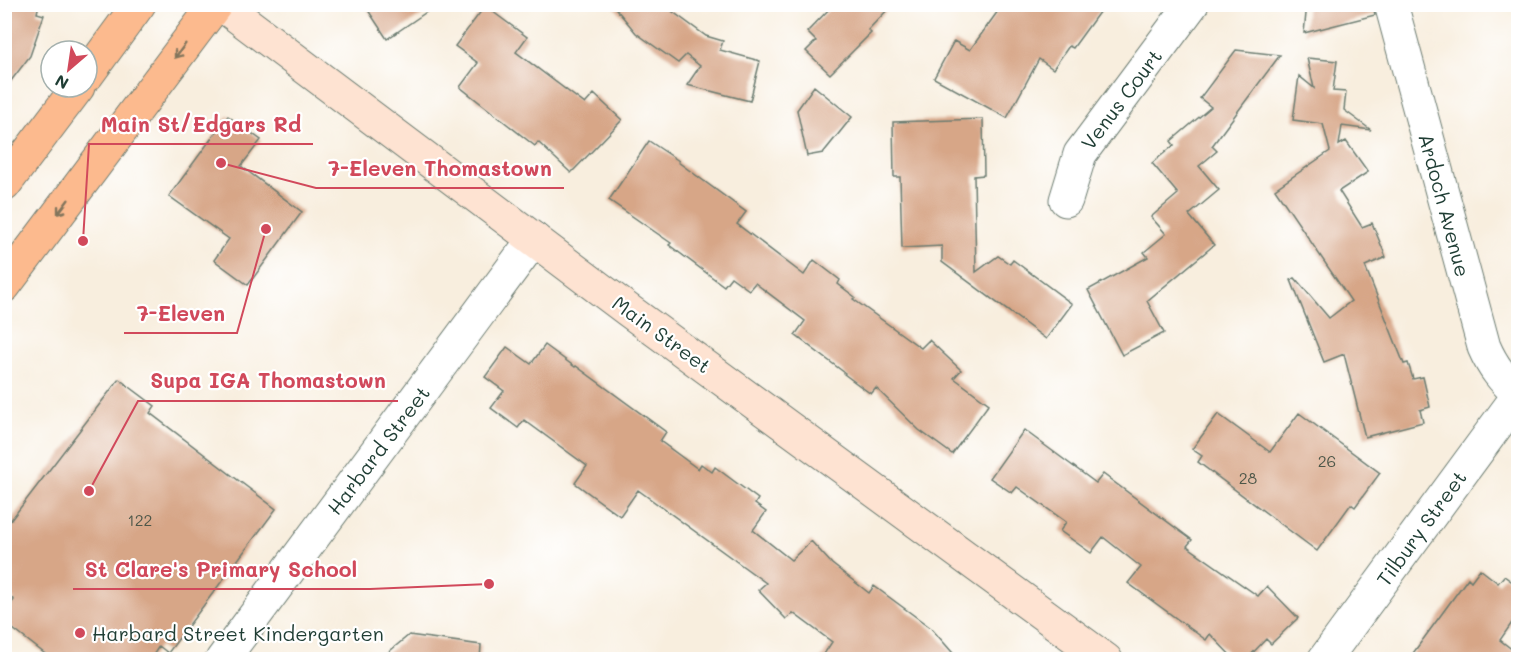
<svg xmlns="http://www.w3.org/2000/svg" width="1523" height="664" viewBox="0 0 1523 664" font-family="Mali,sans-serif">
  <style>
    .building { fill: #d7a687 }
    .lines { fill: none; stroke-linecap: round; stroke-linejoin: round }
    .street-casing { stroke: #6b7b70; stroke-width: 35 }
    .secondary-casing { stroke: #6b7b70; stroke-width: 35 }
    .primary-casing { stroke: #6b7b70; stroke-width: 35 }
    .street { stroke: #fff; stroke-width: 33 }
    .secondary { stroke: #fee3d2; stroke-width: 33 }
    .primary { stroke: #fcba8e; stroke-width: 33 }
    .oneway { stroke: #82755c }
    .poi-dot { fill: #d1495b; stroke: #fff; stroke-width: 2 }
    .labels { text-anchor: middle; dominant-baseline: central; stroke-width: 4.5; stroke-linejoin: round; paint-order: stroke }
    .number-label { font-size: 16px; fill: #4d5749 }
    .street-label { font-size: 20px; fill: #1f3d34; stroke: #fff }
    .poi-label { font-size: 20px; fill: #1f3d34; stroke: #fff; text-anchor: start }
    .leader { fill: none; stroke: #d1495b; stroke-width: 2 }
    .callout-dot { fill: #d1495b; stroke: #fff; stroke-width: 2 }
    .callout-label { font-size: 21px; text-anchor: middle; font-weight: bold; fill: #d1495b; stroke: #fff; stroke-width: 4.5; stroke-linejoin: round; paint-order: stroke }
  </style>
  <rect width="100%" height="100%" fill="#fff"/>
  <filter id="ink" filterUnits="userSpaceOnUse"><feTurbulence type="fractalNoise" baseFrequency=".0167" numOctaves="2"/><feDisplacementMap in="SourceGraphic" scale="12" xChannelSelector="R" yChannelSelector="G"/><feConvolveMatrix kernelMatrix="1 2 1 2 8 2 1 2 1" color-interpolation-filters="sRGB"/></filter>
  <filter id="wash" filterUnits="userSpaceOnUse"><feTurbulence type="fractalNoise" baseFrequency=".008" numOctaves="4" result="noise"/><feDisplacementMap in="SourceGraphic" scale="24" xChannelSelector="R" yChannelSelector="G"/><feGaussianBlur stdDeviation="1.35" result="paint"/><feColorMatrix in="noise" values="0 0 0 0 0 0 0 0 0 0 0 0 0 0 0 0 0 1.4 0 .05"/><feComposite in="paint" operator="in"/></filter>
  <g filter="url(#wash)">
    <rect width="100%" height="100%" fill="#f8eede"/>
    <g id="blocks">
      <path class="building" d="M4,4H39L37,13L44,15L30,56L4,90Z
        M364,4H438L387,39Z
        M612,4H662L706,36L723,41L720,50L760,61L750,101L687,85L700,66L686,55L678,63L636,33Z
        M834,4H893L868,30L871,33L830,74L806,51L816,41L807,32Z
        M1003,4H1105L1073,48L1069,46L1053,69L1039,59L1007,118L934,78L954,41L970,50Z
        M1307,4H1373L1375,15L1304,33Z
        M485,6L527,37L516,52L585,104L594,94L622,120L571,173L538,142L535,146L460,87L478,63L455,46Z
        M1236,50L1280,55L1212,146L1217,151L1199,166L1219,190L1189,215L1214,245L1147,301L1164,333L1122,355L1088,290L1148,257L1144,252L1166,234L1151,217L1178,194L1152,163L1174,145L1171,141L1211,107L1200,98Z
        M1307,58L1337,61L1333,91L1346,92L1344,110L1371,130L1342,126L1339,145L1346,141L1368,172L1339,191L1362,227L1372,223L1386,257L1365,266L1404,364L1408,363L1413,379L1423,377L1430,407L1420,410L1423,422L1365,437L1344,354L1324,362L1291,280L1295,278L1329,318L1351,301L1275,189L1330,151L1323,124L1293,120L1299,76L1314,88Z
        M814,86L852,117L823,153L807,156L797,110Z
        M228,116L261,140L241,166L302,212L248,285L214,260L229,239L169,196Z
        M983,119L984,175L974,176L976,272L998,256L1010,264L1013,260L1072,304L1046,339L942,262V246L902,248L900,177H894L893,122Z
        M649,141L679,161L678,162L746,212L737,224L804,275L814,260L840,280L838,284L855,297L853,299L921,348L929,340L961,370L954,378L989,404L952,454L919,430L876,388L871,394L844,374L845,373L795,335L805,321L755,283L749,290L731,277L724,286L669,245L671,243L609,200Z
        M545,345L575,367L576,366L666,432L660,441L698,469L701,464L712,472L715,467L758,499L755,504L766,512L753,530L791,560L811,541L832,564L869,593L874,586L931,628L959,660H820L832,642L793,613L786,619L758,590L766,583L638,490L620,516L575,483L587,466L524,420L518,428L491,408L504,391L485,377L507,347L531,364Z
        M119,379L155,406L150,413L276,509L168,653L159,646L150,660H53L4,622V613L14,600L4,593V529Z
        M1299,413L1380,473L1355,507L1351,504L1317,551L1198,462L1202,456L1192,449L1218,414L1270,452Z
        M1024,430L1096,483L1103,474L1192,540L1187,546L1258,596L1267,586L1298,618L1271,644L1266,639L1246,660H1235L1210,634L1206,640L1128,583L1141,567L1103,537L1091,553L1060,531L1066,522L1017,487L1012,493L990,478Z
        M1480,569L1498,583L1504,576L1518,586V614L1500,640L1518,654V660H1408L1468,578L1471,581Z
        M409,635L481,645L480,660H379Z"/>
    </g>
  </g>
  <g filter="url(#ink)">
    <use href="#blocks" fill-opacity="0" stroke="#6b7b70" stroke-width="1.5"/>
    <g class="lines">
      <g class="street-casing">
        <path id="street" d="M1391,4L1484,347C1493,368 1503,379 1518,394
          M1066,200L1080,154L1192,4
          M222,660L534,239
          M1324,660L1518,396"/>
      </g>
      <g class="secondary-casing">
        <path id="secondary" d="M221,4L628,310L1106,660"/>
      </g>
      <g class="primary-casing">
        <path id="primary" d="M87,75L139,4
          M4,185L78,87
          M4,286L216,4"/>
      </g>
      <use href="#street" class="street"/>
      <use href="#secondary" class="secondary"/>
      <use href="#primary" class="primary"/>
    </g>
    <defs><path id="oneway-shaft" d="M-6 0H5M1.5-3L5.5 0L1.5 3" fill="none" stroke-width="1.6" stroke-linecap="round" stroke-linejoin="round" transform="scale(1.5)"/></defs>
    <g class="oneway">
      <use href="#oneway-shaft" transform="translate(180 51) rotate(127)"/>
      <use href="#oneway-shaft" transform="translate(63 207) rotate(127)"/>
    </g>
  </g>
  <circle class="poi-dot" cx="80" cy="633" r="6"/>
  <g class="labels">
    <g class="number-label">
      <text x="1327" y="460">26</text>
      <text x="1248" y="477">28</text>
      <text x="140" y="519">122</text>
    </g>
    <g class="street-label">
      <text transform="translate(1121 99) rotate(-53)">Venus Court</text>
      <text transform="translate(1445 205) rotate(75)">Ardoch Avenue</text>
      <text transform="translate(662 334) rotate(36)">Main Street</text>
      <text transform="translate(378 450) rotate(-53)">Harbard Street</text>
      <text transform="translate(1421 528) rotate(-54)">Tilbury Street</text>
    </g>
    <g class="poi-label">
      <text x="92" y="633">Harbard Street Kindergarten</text>
    </g>
  </g>
  <path class="leader" d="M83 241L89 144H313M221 163L316 188H564M266 229L237 333H124M89 491L138 401H398M489 584L370 589H73"/>
  <g class="callout-dot">
    <circle cx="83" cy="241" r="6"/>
    <circle cx="221" cy="163" r="6"/>
    <circle cx="266" cy="229" r="6"/>
    <circle cx="89" cy="491" r="6"/>
    <circle cx="489" cy="584" r="6"/>
  </g>
  <g class="callout-label">
    <text x="201" y="132">Main St/Edgars Rd</text>
    <text x="440" y="176">7-Eleven Thomastown</text>
    <text x="181" y="321">7-Eleven</text>
    <text x="268" y="388">Supa IGA Thomastown</text>
    <text x="221" y="577">St Clare's Primary School</text>
  </g>
  <rect width="1523" height="664" fill="none" stroke="#fff" stroke-width="24"/>
  <g transform="translate(69 69) rotate(209)"><circle r="28" fill="#ffffff" stroke="#a5b1ae" stroke-width="1.5"/>
  <path d="M0-4.5L10 22L0 15L-10 22Z" fill="#d1495b"/>
  <text y="-9" font-size="16" font-weight="bold" text-anchor="middle" fill="#1f3d34">N</text>
  </g>
</svg>
